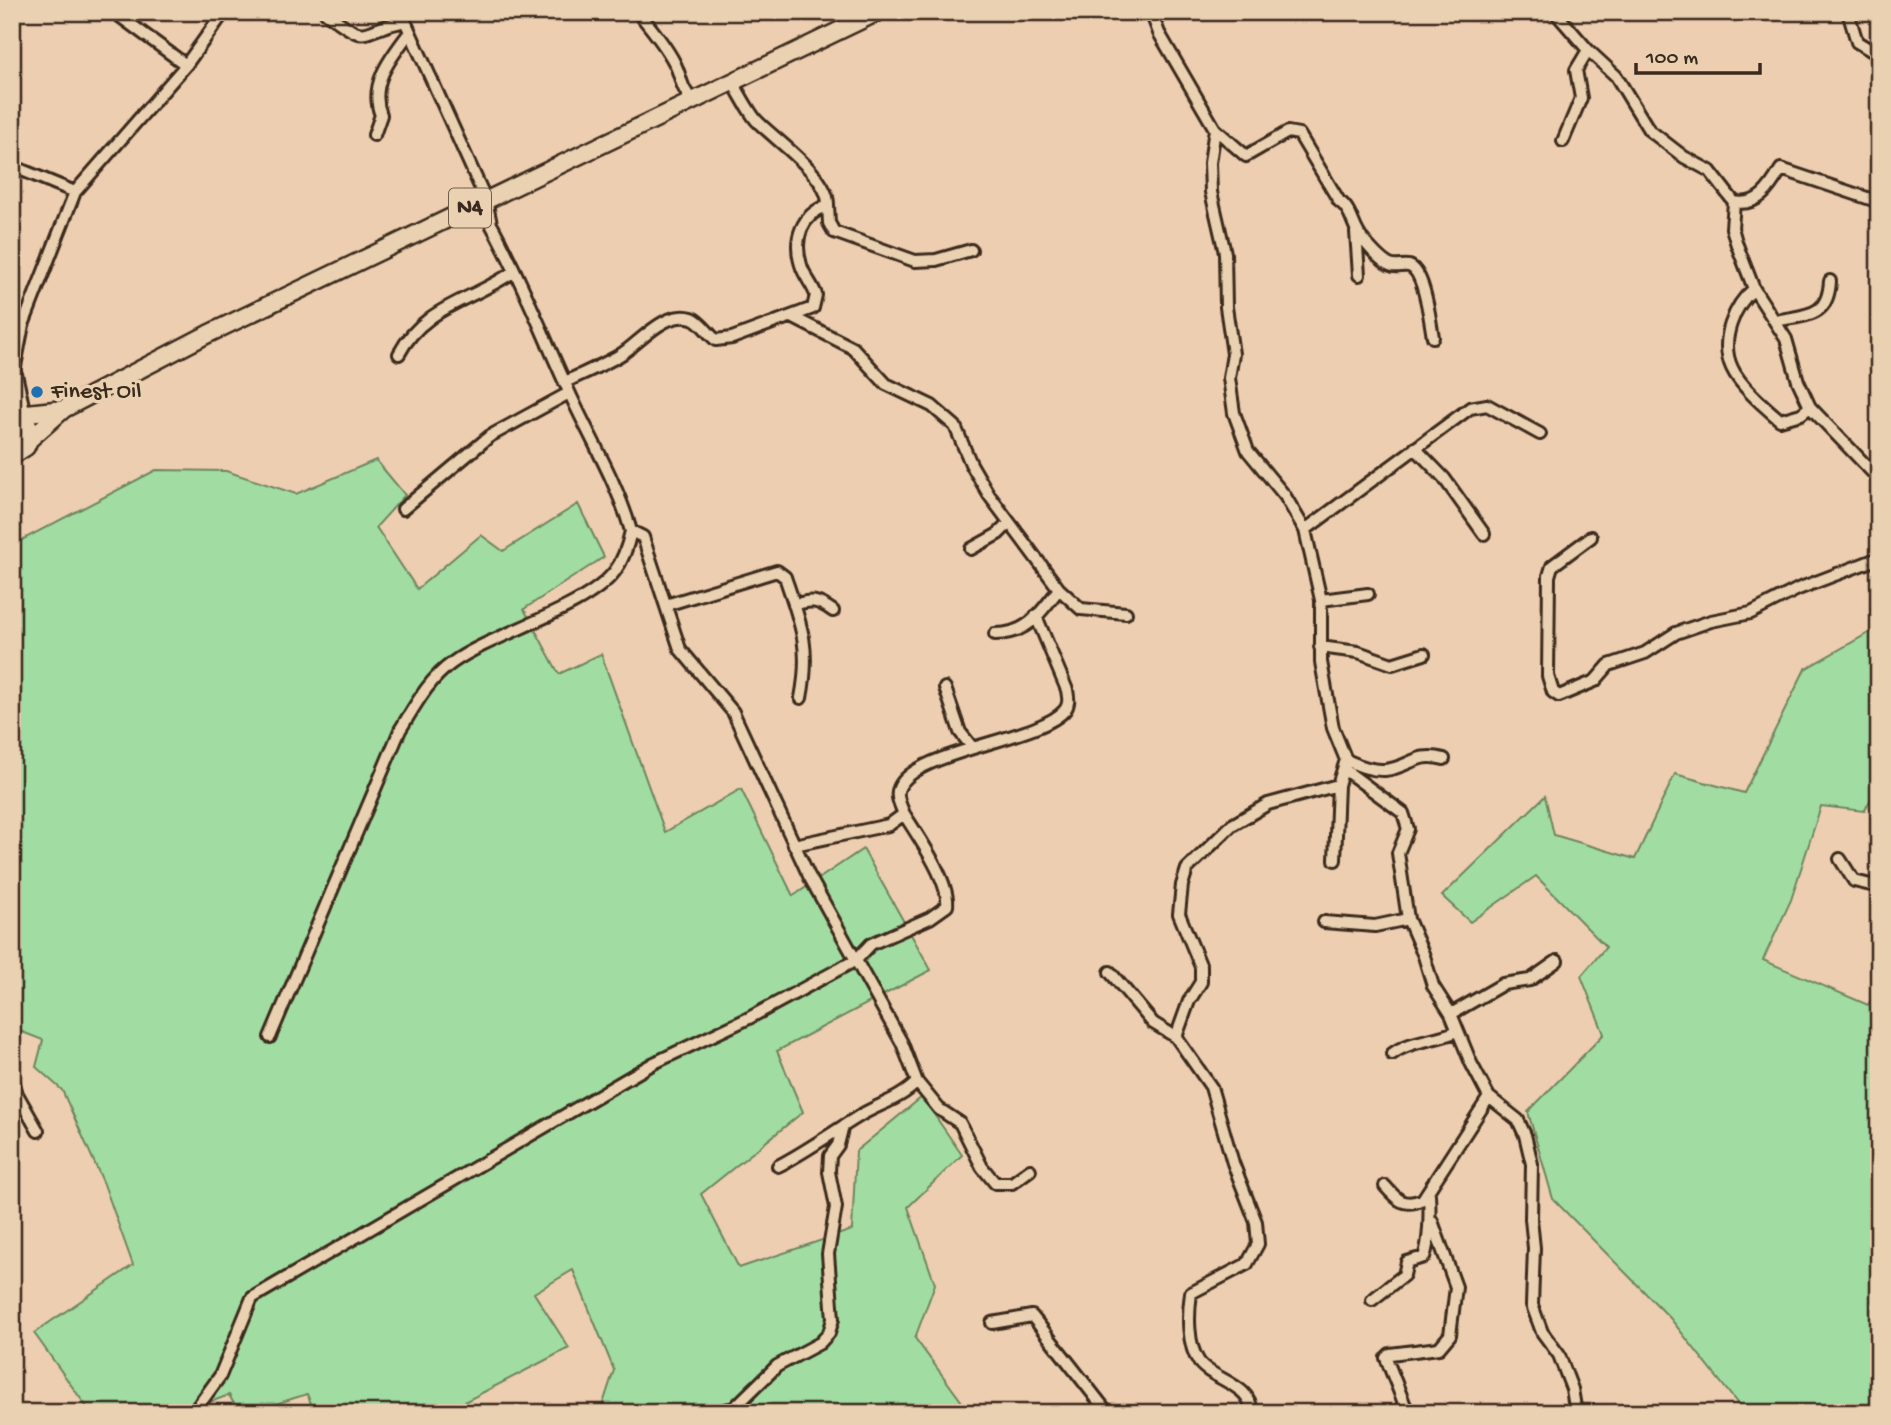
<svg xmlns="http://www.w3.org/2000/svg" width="1891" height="1425" viewBox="0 0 1891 1425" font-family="'Gochi Hand',sans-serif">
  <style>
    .green { fill: #a1dda3; stroke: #6e8460; stroke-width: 2 }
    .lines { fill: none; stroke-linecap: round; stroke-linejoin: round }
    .minor-casing { stroke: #3b2a1e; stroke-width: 16 }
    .highway-casing { stroke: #3b2a1e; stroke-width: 21 }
    .minor { stroke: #ead1b1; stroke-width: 10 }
    .highway { stroke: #ead1b1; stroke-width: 16 }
    .poi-dot { fill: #1f6fb2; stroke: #ead1b1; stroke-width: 2.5 }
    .labels { text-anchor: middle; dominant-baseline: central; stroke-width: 7; stroke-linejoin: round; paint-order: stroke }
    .shield { fill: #ead1b1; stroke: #705c4a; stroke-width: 2 }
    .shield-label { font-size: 23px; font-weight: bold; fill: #3b2a1e }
    .poi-label { font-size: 24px; fill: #3b2a1e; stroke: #ead1b1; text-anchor: start }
  </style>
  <rect width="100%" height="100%" fill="#eeceb1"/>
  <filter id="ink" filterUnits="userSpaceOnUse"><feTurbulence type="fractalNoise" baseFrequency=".0143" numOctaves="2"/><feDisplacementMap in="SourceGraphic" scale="14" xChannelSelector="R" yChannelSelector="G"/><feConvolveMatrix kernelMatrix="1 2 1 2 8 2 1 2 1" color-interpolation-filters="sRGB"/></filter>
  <g filter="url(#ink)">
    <path class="green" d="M376,460L405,495L376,527L417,589L481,535L503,551L578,504L604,557L524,609L559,674L601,654L665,832L741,789L793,896L863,849L931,970L777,1051L803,1112L701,1194L739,1268L852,1230L856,1151L922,1097L962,1155L908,1207L935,1284L915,1338L970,1413H600L614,1370L573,1270L534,1293L569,1348L443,1413H315L307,1394L247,1413H239L229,1395L181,1413H91L34,1333L133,1265L104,1184L62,1090L36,1067L43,1040L12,1028V545L156,470L226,471L296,494Z
      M1874,630L1879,633V785L1864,811L1821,806L1791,900L1763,960L1868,1005L1879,985V1413H1745L1670,1318L1553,1199L1528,1112L1604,1034L1581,976L1606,947L1536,876L1470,922L1442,896L1545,796L1554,835L1635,859L1675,774L1744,793L1805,669Z"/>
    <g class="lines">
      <g class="minor-casing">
        <path id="minor" d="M114,12L186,65
          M325,12C371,47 356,31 405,21
          M401,12L486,200L491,224C521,278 544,338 570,394C591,440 617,482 631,531L643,537L680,649L733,712L809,876L902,1043L917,1082L939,1109L960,1123L982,1167L995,1183H1012L1030,1170
          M638,12C651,28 664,43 674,62C682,77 680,88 693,101
          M1151,12L1159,33L1215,129L1210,163L1211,192L1225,253L1226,307L1233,354L1229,378L1234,413L1248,451L1285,496L1305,530L1321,600V662L1333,728L1346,760L1338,785L1268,804L1232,825L1187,869L1182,885L1179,914L1201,967V982L1189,1001L1176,1037L1211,1087L1233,1163L1256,1222L1258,1244L1247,1264L1191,1293C1188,1313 1187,1345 1199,1362C1212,1380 1254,1385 1251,1413
          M1555,12L1588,50L1616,76L1649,130L1684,157L1710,171L1734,202L1732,228L1737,245L1754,289L1786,339L1798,381L1810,407L1879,479
          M1848,12L1857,42L1879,55
          M1215,129L1246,156L1288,132L1299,134L1339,201C1353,210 1352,229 1364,241C1371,249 1383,264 1393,266C1398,267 1404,265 1409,266C1425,271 1430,322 1433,337
          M374,135L381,115C368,84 392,56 410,32
          M1563,141L1581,98L1576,70L1588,50
          M12,166L75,192
          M1734,202C1758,207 1770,188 1781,169L1879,202
          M828,205L829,223L834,232L915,261L936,260L971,250
          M1356,232L1359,275
          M1754,289C1734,305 1719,341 1732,368C1740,386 1765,407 1780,420L1801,414L1810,407
          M792,317L853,348L886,384L932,406L955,426L971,464L989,495L1059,589L1081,609L1126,613
          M1776,321C1807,314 1828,318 1830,281
          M399,354C424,306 470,302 513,272
          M16,374L26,419
          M12,382L23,325L75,192L186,65L224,12
          M565,382C584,373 603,365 620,355C640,343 664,310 692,318C701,321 708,334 716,340L732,338L813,308L816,295C813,285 804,276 801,265C793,239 801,215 828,205C829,176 775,140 756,120C747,109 740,94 733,83
          M1415,448L1444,478L1484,534
          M403,509L490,436L569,393
          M1305,530L1470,408L1487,405L1540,434
          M1591,537L1552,566L1549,576L1548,676L1553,692L1559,696L1595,681L1609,665L1645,653L1676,633L1711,621L1751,613L1798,589L1879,558
          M971,549L998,534L1009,523
          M1321,600L1368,594
          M666,605L777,571L785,577C801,624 811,647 801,698
          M794,605C811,599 818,600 833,611
          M995,634C1028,634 1040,613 1059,589
          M1320,647L1358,652L1392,664L1424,654
          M945,688L960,732L972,747
          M1346,760C1358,765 1371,771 1385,770C1409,768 1416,751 1444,759
          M1345,770L1403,813L1408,829L1398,853L1408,919L1424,956L1433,986L1451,1014L1471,1063L1489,1097L1518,1120L1525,1135L1532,1164L1531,1219L1534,1248L1532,1305L1542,1332L1559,1355L1572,1389L1576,1413
          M794,845L889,825L904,814C901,806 895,796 899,788C915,750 1039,741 1065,710C1070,703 1068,697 1067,690L1036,616
          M1840,859L1854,881L1875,886L1879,883
          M1335,860L1338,785
          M1324,922L1375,926L1408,919
          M1110,972L1153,1023L1176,1037
          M1451,1014L1503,984L1530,980L1557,961
          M270,1037L400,730C415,706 428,680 452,663C493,633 586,610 615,571C624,559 628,545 631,531
          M1392,1054C1410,1040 1436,1041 1457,1031
          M12,1077L17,1094L38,1131
          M778,1166C807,1151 833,1132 861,1115C880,1104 902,1098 917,1082
          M1385,1186C1397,1200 1404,1208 1423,1199L1489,1097
          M1372,1300L1404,1275L1407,1262L1424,1257C1430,1241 1430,1211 1429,1194
          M992,1323L1032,1316L1108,1413
          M193,1413L220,1376L252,1298L654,1063L749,1018L856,960L871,944L930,918L947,906C950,882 918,836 904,814
          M710,1413L734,1408L777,1366L820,1343L829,1333L833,1319L828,1254L836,1207L829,1172L830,1156L838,1145L842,1129
          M1408,1413L1386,1358L1390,1354L1439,1348L1450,1335L1456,1287L1432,1221"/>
      </g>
      <g class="highway-casing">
        <path id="highway" d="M12,412C29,418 34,431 26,447L12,456
          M18,414L64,409
          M30,439L64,409L208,334L878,12"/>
      </g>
      <use href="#minor" class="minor"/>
      <use href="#highway" class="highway"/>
    </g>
  </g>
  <circle class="poi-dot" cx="37" cy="392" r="7"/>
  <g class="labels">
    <rect class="shield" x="449" y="188.5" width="42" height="39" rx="5"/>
    <g class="shield-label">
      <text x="470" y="208">N4</text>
    </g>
    <g class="poi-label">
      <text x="51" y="392">Finest Oil</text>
    </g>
  </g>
  <rect width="1891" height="1425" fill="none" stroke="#ead1b1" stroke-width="42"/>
  <rect x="21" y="21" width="1849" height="1383" fill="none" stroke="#3b2a1e" stroke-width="2.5" filter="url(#ink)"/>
  <path d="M1636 63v10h124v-10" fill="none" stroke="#3b2a1e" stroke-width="3.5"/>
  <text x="1646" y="63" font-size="21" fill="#3b2a1e" stroke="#ead1b1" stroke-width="5" paint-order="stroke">100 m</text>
</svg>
